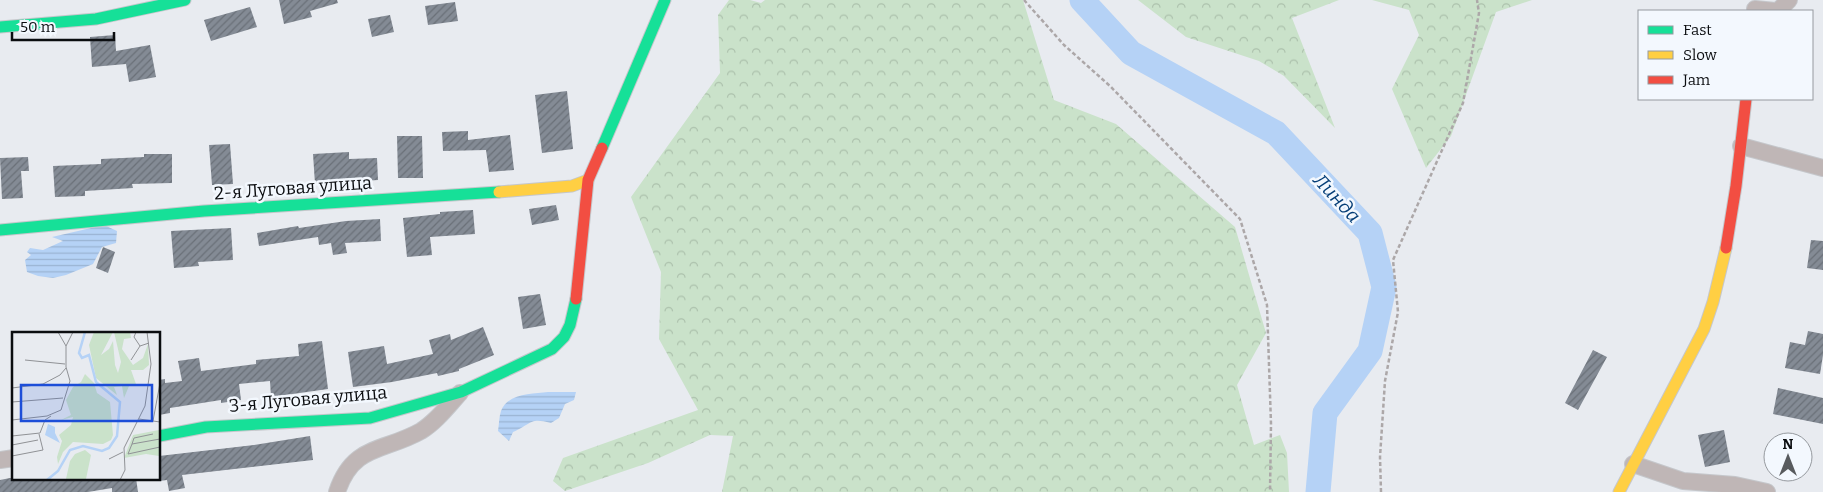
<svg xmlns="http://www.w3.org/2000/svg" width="1823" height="492" viewBox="0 0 1823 492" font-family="Bitter,serif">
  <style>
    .forest { fill: url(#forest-crowns) }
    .water { fill: url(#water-rules) }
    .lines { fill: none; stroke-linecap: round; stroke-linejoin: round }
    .river { stroke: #b5d2f6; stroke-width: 25 }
    .building { fill: url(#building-hatch) }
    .street-casing { stroke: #c5c7cb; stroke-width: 18 }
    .fast-casing { stroke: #c5c7cb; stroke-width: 13 }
    .slow-casing { stroke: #c5c7cb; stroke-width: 13 }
    .jam-casing { stroke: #c5c7cb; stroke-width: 13 }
    .path { stroke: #aca7a8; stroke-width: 2.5; stroke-dasharray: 4 2.5; stroke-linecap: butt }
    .street { stroke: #bfb6b6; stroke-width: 16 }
    .fast { stroke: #16e098; stroke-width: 11 }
    .slow { stroke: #ffcf43; stroke-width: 11 }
    .jam { stroke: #f24e42; stroke-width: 11 }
    .labels { text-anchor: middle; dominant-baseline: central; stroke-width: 5; stroke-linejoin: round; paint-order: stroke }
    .street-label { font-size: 18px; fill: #0b0d10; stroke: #f3f8fe }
    .water-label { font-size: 19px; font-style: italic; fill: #053e77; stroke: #f3f8fe }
    .inset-river { fill: none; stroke: #b5d2f6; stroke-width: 2.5 }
    .inset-road { fill: none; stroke: #909296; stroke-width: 1 }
    .view { fill: #1d4ed8; fill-opacity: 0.15; stroke: #1d4ed8; stroke-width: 2.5 }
    .inset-edge { fill: none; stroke: #0b0d10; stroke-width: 2.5 }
  </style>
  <defs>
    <pattern id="forest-crowns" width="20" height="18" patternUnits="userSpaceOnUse" patternTransform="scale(1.25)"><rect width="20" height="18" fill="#cae2ca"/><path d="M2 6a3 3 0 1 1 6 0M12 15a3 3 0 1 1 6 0" fill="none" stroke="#acc1ac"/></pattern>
    <pattern id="water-rules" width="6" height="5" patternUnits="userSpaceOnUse" patternTransform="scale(1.25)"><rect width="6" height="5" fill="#b5d2f6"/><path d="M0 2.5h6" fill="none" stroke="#9ab3d2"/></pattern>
    <pattern id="building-hatch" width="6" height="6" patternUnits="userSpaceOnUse" patternTransform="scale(1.25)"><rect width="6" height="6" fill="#848b95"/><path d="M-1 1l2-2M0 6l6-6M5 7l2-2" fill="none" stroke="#6a7078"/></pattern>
  </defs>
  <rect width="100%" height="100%" fill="#e8ebf0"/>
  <path class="forest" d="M729,0H750L761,3L765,0H1023L1054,100L1116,124L1235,227L1266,333L1237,385L1254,445L1280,435L1287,453L1289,492H722L733,436L710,435L648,463L565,491L553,481L563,458L698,410L659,339L661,272L631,197L720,73L718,15Z
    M1138,0H1339L1292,18L1335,128L1284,76L1259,61L1186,37Z
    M1372,0H1532L1496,12L1451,136L1426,168L1392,89L1419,35L1409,10Z"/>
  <path class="water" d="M104,225L117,231L116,243L102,247L93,264L66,275L53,278L38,276L27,272L25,260L31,255L27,252L30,248L43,250L63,241L52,237Z
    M548,392H576L574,400L565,404L559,418L551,423C529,417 532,424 513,432L509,441L498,431C499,425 499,417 501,411C508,393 532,394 548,392Z"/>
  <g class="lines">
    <path class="river" d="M1082,0L1131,53L1276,133L1370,233L1384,287L1370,351L1325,413L1318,492"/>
  </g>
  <path class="building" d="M279,0H337L338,3L310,11L312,17L284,24Z
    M455,2L458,21L428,25L425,6Z
    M250,7L257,27L211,41L204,20Z
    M390,15L394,32L372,37L368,19Z
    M115,35L116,51L150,45L156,77L129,82L126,64L92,67L90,37Z
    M567,91L573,149L542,153L535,95Z
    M468,131V140L510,135L514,170L489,172L486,150L443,151L442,132Z
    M397,136H422L423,178H398Z
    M230,144L233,184L212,185L209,145Z
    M349,152V159L377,158L378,180L315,184L313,154Z
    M144,154H172V183L132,184L133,188L85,191V196L55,197L53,166L101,164V159L144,157Z
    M28,157L29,171H21L23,198L2,199L0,158Z
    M556,205L559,220L532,225L529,209Z
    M473,210L475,234L430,237L432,255L407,257L403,218L440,214V212Z
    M380,219L381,241L345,243L347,253L333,255L331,243L319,245L318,237L259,246L257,233L298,226L299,228L346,221Z
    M231,228L233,260L198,262L199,266L174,268L171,231Z
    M1811,240L1823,241V270L1807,268Z
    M103,247L115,252L108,273L96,268Z
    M540,294L546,325L523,329L518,297Z
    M483,327L494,355L459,369V371L438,376L437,373L392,382L353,387L348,352L384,346L387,364L433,354L429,340L450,334L451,340Z
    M1808,331L1823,334V355L1820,374L1785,368L1790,342L1805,345Z
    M322,341L328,389L271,397L270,381L239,384L241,400L221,403V400L170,408V413L159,415V380L165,379V383L182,381L178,361L199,358L201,371L256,364V360L299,356L298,344Z
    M1593,350L1607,357L1578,410L1565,403Z
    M1778,388L1823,398V424L1773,414Z
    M1724,430L1730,462L1705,467L1698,435Z
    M310,436L313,460L182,475L185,488L169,491L167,480L159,481V456L254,445Z
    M10,478H136L138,492H112V488L88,492H0V480Z"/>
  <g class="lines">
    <g class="street-casing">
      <path id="street" d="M1755,9L1775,11
        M1778,11L1789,0
        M1741,146L1823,168
        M0,460L14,458
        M1633,464L1683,481L1735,485L1767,492
        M337,492C353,444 384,452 421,431C436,422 448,406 460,393"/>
    </g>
    <g class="fast-casing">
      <path id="fast" d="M0,27L96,19L185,0
        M602,148L665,0
        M0,230L204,211L499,192
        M159,436L206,427L370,418L461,392L552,349L564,337L570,325L576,299"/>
    </g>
    <g class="slow-casing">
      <path id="slow" d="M499,192L572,186L588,180
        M1619,492L1704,329L1713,302L1726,248"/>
    </g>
    <g class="jam-casing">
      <path id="jam" d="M1726,248L1736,186L1746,99
        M576,299L588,180L602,148"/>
    </g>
    <path class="path" d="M1024,0L1064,45L1110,86L1240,219L1267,305L1271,424L1270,492
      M1381,492L1380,457L1385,381L1398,312L1393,260L1463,103L1479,13L1477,0"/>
    <use href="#street" class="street"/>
    <use href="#fast" class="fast"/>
    <use href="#slow" class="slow"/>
    <use href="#jam" class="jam"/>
  </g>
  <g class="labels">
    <g class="street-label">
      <text transform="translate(293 188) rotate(-4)">2-я Луговая улица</text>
      <text transform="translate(308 399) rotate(-5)">3-я Луговая улица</text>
    </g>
    <g class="water-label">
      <text transform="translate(1337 198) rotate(47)">Линда</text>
    </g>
  </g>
  <g transform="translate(12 332)">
    <rect width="148" height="148" fill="#e8ebf0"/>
    <path d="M82,0H101L89,23L97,17L101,9L103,33L106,41L109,30L102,0H118L119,6L112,7L110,17L121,33L131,26L136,12L137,33L131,38H119L124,52L117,54L112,66L110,54L102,55L105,63L84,46L77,13ZM73,42L82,51L85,61L98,70L101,103L99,108L91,112L61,110L51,120L46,132L45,125L50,109L47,103L59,93L61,85L49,88L59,83L54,68L61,55L69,50ZM73,118L79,123L74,147H54L58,129L63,122Z" fill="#cae2ca"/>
    <path d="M147,98V124L134,122L112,126L121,103Z" fill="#cae2ca"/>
    <path d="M36,92L43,95V101L48,111L33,103Z" fill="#b5d2f6"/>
    <path class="inset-river" d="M35,148L46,139L58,118L71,114L90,119L97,116L105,104L108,70L84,50L77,23L70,26L67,21L73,0"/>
    <path class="inset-road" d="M46,0L54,14M124,0L122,5L128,14M13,28L53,32M119,28L128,14L137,11M0,56L31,52L48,43L54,36M0,70L51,66M127,87L148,90M0,88L35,84L49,78L58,49L54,35V14L61,0M141,89L148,51M0,104L28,101L33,88L39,84M120,112L122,106L141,102M0,113L26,108M116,122L120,112L148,107M116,122L148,115M0,124L31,118L27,102M97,127L111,120M108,148L113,138L112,116L133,74L139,32L135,0"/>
    <path class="view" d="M9,53H140V89H9Z"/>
    <rect width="148" height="148" class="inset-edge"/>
  </g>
  <rect x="1638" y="10" width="175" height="90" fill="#f3f8fe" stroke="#969a9f"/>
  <rect x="1648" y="26" width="25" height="8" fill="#16e098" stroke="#969a9f"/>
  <text x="1683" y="35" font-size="15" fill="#0b0d10">Fast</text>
  <rect x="1648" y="51" width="25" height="8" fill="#ffcf43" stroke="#969a9f"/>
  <text x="1683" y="60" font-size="15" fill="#0b0d10">Slow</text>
  <rect x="1648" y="76" width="25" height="8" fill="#f24e42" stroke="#969a9f"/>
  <text x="1683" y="85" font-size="15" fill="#0b0d10">Jam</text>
  <g transform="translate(1788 457)"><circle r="24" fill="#f3f8fe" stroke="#969a9f"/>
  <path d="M0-4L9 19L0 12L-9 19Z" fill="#585b5e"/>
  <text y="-8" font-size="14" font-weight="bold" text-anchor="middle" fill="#0b0d10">N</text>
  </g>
  <path d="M12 32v8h102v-8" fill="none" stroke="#0b0d10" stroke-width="2.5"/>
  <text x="20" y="32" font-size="15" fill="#0b0d10" stroke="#f3f8fe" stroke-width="4" paint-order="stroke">50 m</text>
</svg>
